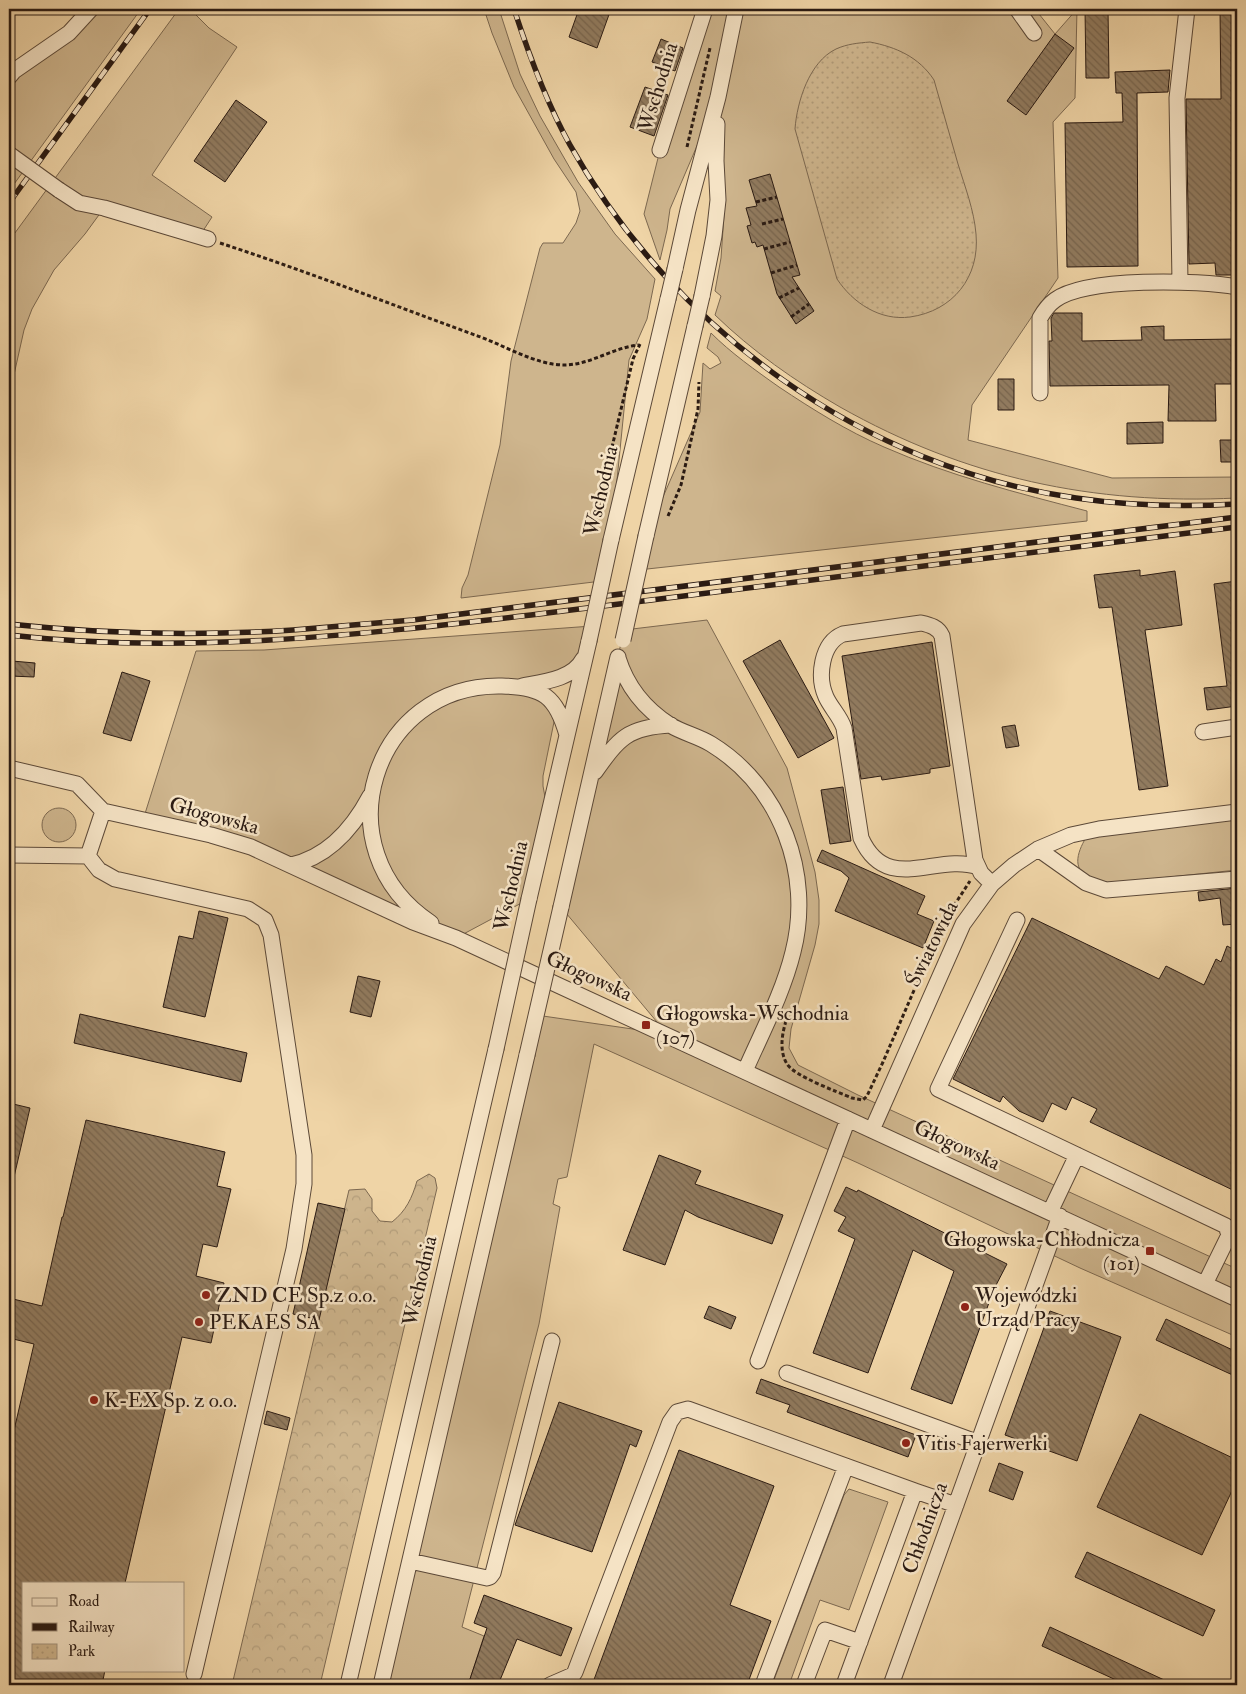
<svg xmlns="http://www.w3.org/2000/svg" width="1246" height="1694" viewBox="0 0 1246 1694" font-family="'IM FELL Double Pica',serif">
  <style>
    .green { fill: #ceb58d; stroke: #7c6850 }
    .forest { fill: url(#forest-crowns); stroke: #7c6850 }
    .park { fill: url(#park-dots); stroke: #7c6850 }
    .building { fill: url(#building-back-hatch); stroke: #2b1b13 }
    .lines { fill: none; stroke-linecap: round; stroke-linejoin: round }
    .minor-casing { stroke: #5c4938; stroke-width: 17 }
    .path { stroke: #2b1b13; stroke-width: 3; stroke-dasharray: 4 2.5; stroke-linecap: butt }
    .minor { stroke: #f5e3c5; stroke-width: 15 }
    .rail-casing { stroke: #2b1b13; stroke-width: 5.5 }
    .rail { stroke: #f5e3c5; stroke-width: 4; stroke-dasharray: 11; stroke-linecap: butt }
    .minor-bridge-casing { stroke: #5c4938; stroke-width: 17; stroke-linecap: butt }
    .minor-bridge { stroke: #f5e3c5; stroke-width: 15 }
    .poi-dot { fill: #8f2418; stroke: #f5e3c5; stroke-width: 2 }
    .labels { text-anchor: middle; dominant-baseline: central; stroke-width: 5; stroke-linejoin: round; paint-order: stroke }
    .street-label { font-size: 21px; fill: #2b1b13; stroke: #f5e3c5 }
    .poi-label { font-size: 21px; fill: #2b1b13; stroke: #f5e3c5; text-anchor: start }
  </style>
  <defs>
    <pattern id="forest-crowns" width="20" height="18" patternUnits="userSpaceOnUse" patternTransform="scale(1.25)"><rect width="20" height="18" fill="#ceb58d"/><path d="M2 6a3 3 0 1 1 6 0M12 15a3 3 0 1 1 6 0" fill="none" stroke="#b19b79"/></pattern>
    <pattern id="park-dots" width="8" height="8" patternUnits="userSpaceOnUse" patternTransform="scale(1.25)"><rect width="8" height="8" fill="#ceb58d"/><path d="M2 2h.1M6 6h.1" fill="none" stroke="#b19b79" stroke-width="1.8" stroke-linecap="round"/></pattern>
    <pattern id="building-back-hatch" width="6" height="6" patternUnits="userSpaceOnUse" patternTransform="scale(1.25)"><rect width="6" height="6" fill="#917b5f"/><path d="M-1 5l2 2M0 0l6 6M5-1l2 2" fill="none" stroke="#77644d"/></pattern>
  </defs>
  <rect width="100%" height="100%" fill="#efd4a6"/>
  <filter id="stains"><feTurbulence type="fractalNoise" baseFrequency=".004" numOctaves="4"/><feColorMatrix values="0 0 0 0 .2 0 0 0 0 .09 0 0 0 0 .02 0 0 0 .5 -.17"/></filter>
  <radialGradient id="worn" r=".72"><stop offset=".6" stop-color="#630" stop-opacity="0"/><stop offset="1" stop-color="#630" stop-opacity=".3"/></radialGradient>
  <path class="green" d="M91,9H141L9,191V77Z
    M179,9H195L194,13L209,28L237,47L152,175L212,217L199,237L104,208L85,234L54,270L32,309L24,330L9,397V241Z
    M484,9H499L520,74L540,116L578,182L615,234L655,279L647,319L629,360L611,540L602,581L461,598L462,588L468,575L500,445L511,361L540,248L543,243H563L576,223L580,211L576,192L554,159L514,87L492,33Z
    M705,9H1035L1055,34L1077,9L1075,98L1053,122L1058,278L972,405L968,440L1112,478L1237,477V498C1093,505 966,478 840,407C795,381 752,351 715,315L721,296L715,291L721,258L724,215L718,200L717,99L670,209L667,230L660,260L644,214L660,150Z
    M711,333C731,353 755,370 779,387C812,409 847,431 884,447C950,476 1018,493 1087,511V521L638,570L646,536L700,412L703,363L710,369L721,363L718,357L707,348Z
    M707,620L787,768L815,872L819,900V924L815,945L791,1029L789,1048L798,1065L858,1095L1237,1269V1337L1080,1268L858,1163L594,1044L567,1177L558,1179L553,1204L560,1207L539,1324L462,1627L484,1636L482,1642L468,1685H381L536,1015L667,1034L561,907L624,630Z
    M592,626L586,653L538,694L555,717L543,776V786L547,808L529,899L456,938L291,865L143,820L196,651L264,650Z
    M42 825a17 17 0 1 1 34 0a17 17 0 1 1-34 0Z
    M1237,812V870L1102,884C1096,880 1089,878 1084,874C1070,863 1083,842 1090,831Z
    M849,1489L888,1502L849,1610L820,1600L789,1685H772L844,1495Z"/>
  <path class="forest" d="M429,1174L435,1178L437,1188L320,1685H232L349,1190L365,1189L372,1199V1211L380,1221L392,1222C406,1211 412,1198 417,1181Z"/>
  <path class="park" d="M870,42C896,47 919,57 934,80C942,108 950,136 958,164C965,187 974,210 976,234C980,277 953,311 910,317C880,321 853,303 837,279L795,129C797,102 809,62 836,49C847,44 858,43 870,42Z"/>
  <path class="building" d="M579,9H611L597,48L569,37Z
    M1085,9H1108L1109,78H1086Z
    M1220,9H1237V262L1234,263V275H1216L1215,263L1189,264L1186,99H1221Z
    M1055,34L1074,48L1026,115L1007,101Z
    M661,39L683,48L675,71L652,62Z
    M1170,70L1168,92L1137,93L1138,266L1067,267L1065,123L1123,122L1122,93H1116L1115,72Z
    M645,87L668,95L654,136L630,127Z
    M236,100L267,122L225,182L194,161Z
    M770,174L800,275L792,277L814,311L796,324L777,294L763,245L757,247L755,242L752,243L747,226L751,225L746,208L757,206L749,180Z
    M1054,313H1082V341L1142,340L1141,327L1164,326V340L1237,339V384H1215L1216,421H1168L1169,385L1050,386L1049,341H1052L1051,318Z
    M998,379H1014V410H998Z
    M1163,422V443L1127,444V423Z
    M1220,440H1237V462H1221Z
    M1140,570V576L1175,571L1182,625L1145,630L1168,786L1139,790L1112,607L1099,608L1094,575Z
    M1237,581V706L1207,710L1204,688L1227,686L1214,584Z
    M780,640L834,738L798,758L743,661Z
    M932,642L950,766L930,769V773L882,780L881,776L861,779L842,656Z
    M12,661L35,663L34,677L10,676Z
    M122,672L150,681L131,741L103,733Z
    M1015,725L1019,746L1006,748L1002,727Z
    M843,787L851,841L830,844L821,790Z
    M822,850L925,896L917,914L934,921L923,948L835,911L849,878L841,871L817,861Z
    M1237,888V896L1236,897L1237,924L1223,925L1220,898L1199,901L1198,892Z
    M199,911L228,918L205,1017L163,1007L179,936L193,939Z
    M1032,918L1159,979L1166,966L1204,985L1216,959L1221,962L1227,946L1237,951V1192L1090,1122L1097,1109L1072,1097L1066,1110L1052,1103L1043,1122L1019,1111L1003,1096L1000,1102L953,1079Z
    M358,976L380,981L371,1017L350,1012Z
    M80,1014L247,1053L241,1082L74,1043Z
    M9,1103L30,1108L14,1177L9,1176Z
    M86,1120L225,1152L217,1186L231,1189L217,1247L203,1244L196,1276L224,1283L211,1343L182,1337L125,1583H24V1670H105L102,1685H9V1452L34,1344L9,1338V1298L42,1306L62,1217H63Z
    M659,1155L701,1171L695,1184L783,1215L772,1244L698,1217L685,1210L665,1265L623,1250Z
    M846,1187L857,1192L858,1190L1007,1264L994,1289L952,1404L911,1389L954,1271L913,1250L868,1373L813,1353L855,1239L838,1231L846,1217L834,1211Z
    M318,1203L345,1209L319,1320L293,1314Z
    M709,1306L736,1317L731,1329L704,1318Z
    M1050,1311L1121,1337L1077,1461L1005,1435Z
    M1166,1319L1237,1352V1377L1156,1340Z
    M761,1379L916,1435L908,1457L787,1412L790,1405L756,1393Z
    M559,1402L642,1431L636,1447L630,1444L592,1552L515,1525Z
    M267,1411L290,1418L287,1430L264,1424Z
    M1140,1414L1237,1460V1480L1202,1555L1097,1507Z
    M679,1450L774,1486L730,1605L771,1621L747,1685H592Z
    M999,1463L1023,1472L1013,1500L989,1491Z
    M1087,1552L1215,1610L1203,1636L1075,1577Z
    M484,1595L572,1628L561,1656L517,1639L498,1685H468L487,1628L474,1623Z
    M1050,1627L1175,1685H1127L1042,1646Z"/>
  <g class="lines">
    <g class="minor-casing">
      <path id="minor" d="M1017,9L1034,33
        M9,77L14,71L69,33L91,9
        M660,150L705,9
        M59,190L79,203L104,208L208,239
        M675,269L688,210L718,97L736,9
        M1180,282L1177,98L1187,9
        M702,296L714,236L718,200L716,161L717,124
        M1040,393V318C1044,311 1048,305 1055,300C1086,277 1199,280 1237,287
        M646,536L695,326
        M611,540L668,299
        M618,658C627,687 645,709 670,725C683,733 698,736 711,744C781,787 813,874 793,952C783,993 762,1032 745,1071
        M522,686C543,682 573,679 583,659
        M1203,732L1237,727
        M9,768L77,784L103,811L211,835L251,847L413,922L456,938L510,963L1237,1299
        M595,772C619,738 628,727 671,725
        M1038,849L1086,883L1106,890L1237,879
        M9,855L88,856L103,811
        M88,856L99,870L115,879L248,909L265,920L271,935L304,1155V1184L294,1249L194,1674
        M291,865C328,857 353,828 370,796
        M978,867C937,852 887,896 861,838L844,728C840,716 831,708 826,697C817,677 821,643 843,634L921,623C930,625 938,627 942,636L975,860L981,873L992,884
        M529,899L589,641
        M561,907L618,657
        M1017,920L938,1089L1226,1226L1229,1235L1205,1284
        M431,923C320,850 372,683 502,686C543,687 556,696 567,735
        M872,1130L963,924L992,884L1014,865L1038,849L1071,835L1099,829L1237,812
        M1050,1212L1077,1155
        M758,1361L848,1119
        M787,1373L979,1443
        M410,1561L487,1578L490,1577L493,1573L552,1341
        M348,1685L496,1049
        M381,1685L527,1055
        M550,1685L573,1675L575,1672L670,1422L677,1412L688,1409L915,1491
        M763,1685L846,1466
        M804,1685L825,1630L860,1642
        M844,1685L915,1491L956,1505
        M891,1685L1060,1216"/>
    </g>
    <path class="path" d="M687,147L710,48
      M756,202L777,197
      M762,224L783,219
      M220,243C306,271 390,304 475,335C502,344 535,365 564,365C590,365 612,348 638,345
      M764,249L790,242
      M771,273L797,265
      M779,298L799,288
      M791,317L809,304
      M602,505L603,485L633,359L640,344
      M668,516L681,485L698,409L699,382
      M786,1021C782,1034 779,1051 787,1064C794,1076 838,1092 852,1098L863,1100L867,1096L883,1062L944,921L970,881"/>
    <use href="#minor" class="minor"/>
    <g class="rail-casing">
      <path id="rail" d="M514,9C529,55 546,102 570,145C674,330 864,468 1076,498C1130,506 1183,507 1237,504
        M9,203L150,9
        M9,624C102,634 199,636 293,630C333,627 373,623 413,620L1237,517
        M9,635C182,655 358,635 531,615L1237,527"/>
    </g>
    <use href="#rail" class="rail"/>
    <g class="minor-bridge-casing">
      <path id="minor-bridge" d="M9,154L59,190
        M668,299L675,269
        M695,326L702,296
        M623,640L646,536
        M589,641L611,540
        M496,1049L529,899
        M527,1055L561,907"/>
    </g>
    <use href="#minor-bridge" class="minor-bridge"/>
  </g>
  <g class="poi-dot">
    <rect x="641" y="1020" width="10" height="10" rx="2.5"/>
    <rect x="1145" y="1246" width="10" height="10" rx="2.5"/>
    <circle cx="206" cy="1295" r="5"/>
    <circle cx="965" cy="1307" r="5"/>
    <circle cx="199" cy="1322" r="5"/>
    <circle cx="94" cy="1400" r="5"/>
    <circle cx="906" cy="1443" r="5"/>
  </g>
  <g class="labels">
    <g class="street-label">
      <text transform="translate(658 87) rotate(-73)">Wschodnia</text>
      <text transform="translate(601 491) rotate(-77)">Wschodnia</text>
      <text transform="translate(214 816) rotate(15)">Głogowska</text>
      <text transform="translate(511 886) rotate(-77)">Wschodnia</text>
      <text transform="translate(932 944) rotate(-64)">Światowida</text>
      <text transform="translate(589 976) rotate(25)">Głogowska</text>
      <text transform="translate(957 1145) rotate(25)">Głogowska</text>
      <text transform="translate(420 1281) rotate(-77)">Wschodnia</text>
      <text transform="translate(925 1528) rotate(-70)">Chłodnicza</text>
    </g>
    <g class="poi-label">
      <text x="656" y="1013">Głogowska-Wschodnia<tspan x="656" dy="24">(107)</tspan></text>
      <text x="1140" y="1239" text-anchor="end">Głogowska-Chłodnicza<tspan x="1140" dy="24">(101)</tspan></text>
      <text x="216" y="1295">ZND CE Sp.z o.o.</text>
      <text x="975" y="1295">Wojewódzki<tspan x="975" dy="24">Urząd Pracy</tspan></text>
      <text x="209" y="1322">PEKAES SA</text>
      <text x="104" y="1400">K-EX Sp. z o.o.</text>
      <text x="916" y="1443">Vitis Fajerwerki</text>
    </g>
  </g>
  <rect width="1246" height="1694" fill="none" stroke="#efd4a6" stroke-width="30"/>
  <rect x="10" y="10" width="1226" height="1674" fill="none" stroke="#2b1b13" stroke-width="2.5"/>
  <rect x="15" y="15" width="1216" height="1664" fill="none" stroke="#2b1b13"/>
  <rect x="22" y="1582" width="162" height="90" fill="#f5e3c5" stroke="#a4937e"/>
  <rect x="32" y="1598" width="25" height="8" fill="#f5e3c5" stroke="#a4937e"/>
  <text x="68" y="1606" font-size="15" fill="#2b1b13">Road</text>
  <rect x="32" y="1623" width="25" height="8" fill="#2b1b13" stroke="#a4937e"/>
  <text x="68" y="1632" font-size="15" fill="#2b1b13">Railway</text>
  <rect x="32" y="1644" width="25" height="15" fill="url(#park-dots)" stroke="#a4937e"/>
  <text x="68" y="1656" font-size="15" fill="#2b1b13">Park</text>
  <rect width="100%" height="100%" filter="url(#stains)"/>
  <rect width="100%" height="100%" fill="url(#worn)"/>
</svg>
